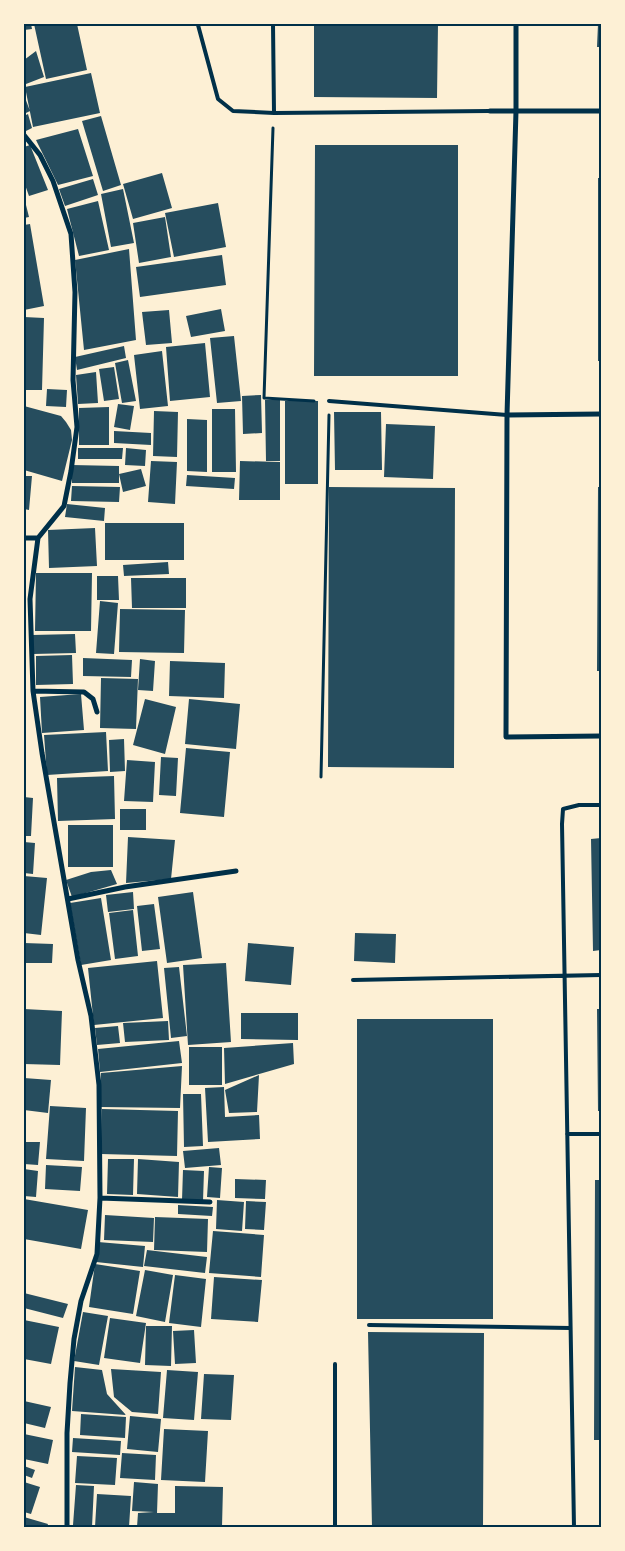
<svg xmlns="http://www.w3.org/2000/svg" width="625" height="1551" viewBox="0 0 625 1551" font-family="Jost,sans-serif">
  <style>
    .building { fill: #264d5e }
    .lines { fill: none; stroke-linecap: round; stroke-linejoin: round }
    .path { stroke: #003049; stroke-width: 3 }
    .service { stroke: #003049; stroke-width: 4 }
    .minor { stroke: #003049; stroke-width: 5 }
    .neatline { fill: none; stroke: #003049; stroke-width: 2 }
  </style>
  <rect width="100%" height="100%" fill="#fdf0d5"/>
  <path class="building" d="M24,24H31L32,29L24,30Z
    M34,24H77L87,70L46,79Z
    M314,24H438L437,98L314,97Z
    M598,24H601V47H597Z
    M36,51L44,77L26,84L24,82V60Z
    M91,73L100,113L33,127L25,87Z
    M24,95L30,111L24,114Z
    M28,114L32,128L24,132V116Z
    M101,116L121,185L103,191L82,121Z
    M78,129L93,176L58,185L36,140Z
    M30,145L48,190L29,196L24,182V147Z
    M315,145H458V376H314Z
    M162,173L172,208L133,219L123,184Z
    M598,178H601V361H598Z
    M93,179L98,195L65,206L59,189Z
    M123,189L134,243L111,247L101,194Z
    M24,197L29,217L24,218Z
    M98,201L109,250L79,256L67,209Z
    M218,203L226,247L174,257L165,213Z
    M165,217L171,257L139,263L133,223Z
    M30,224L44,306L24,310V225Z
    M129,249L136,340L84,350L75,260Z
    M222,255L226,285L140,297L136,267Z
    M221,309L225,331L191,337L186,316Z
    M169,310L172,343L146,345L142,312Z
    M24,317L44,318L42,390H24Z
    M234,336L241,401L217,403L210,338Z
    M205,343L210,397L170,401L166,347Z
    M124,346L126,358L77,370L75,357Z
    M162,351L168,406L140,409L134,355Z
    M128,360L136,401L122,403L115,363Z
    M114,367L119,399L104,401L99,369Z
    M96,372L98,403L78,404L76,375Z
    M47,389L67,390L66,407L46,406Z
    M261,395L262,433L243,434L242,396Z
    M265,400H280V461H266Z
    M285,401H318V484H285Z
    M118,404L134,406L130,430L114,427Z
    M24,406L61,416L66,422L71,430L72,440L62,481L24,470Z
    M109,407V445H79V408Z
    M212,409H235L236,472H212Z
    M154,411L178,412L177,457L153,456Z
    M334,412H381L382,470H335Z
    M187,419L207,420V472L187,471Z
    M386,424L435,426L433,479L384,477Z
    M114,431L151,433V445L114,443Z
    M78,448H123L122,459H78Z
    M126,448L146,450L145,466L125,465Z
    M151,461L177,462L175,504L148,502Z
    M240,461L280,462V500H239Z
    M72,465L119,466V483H72Z
    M141,469L146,486L123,492L119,474Z
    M187,475L235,478L234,489L186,486Z
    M24,476H32L29,510L24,509Z
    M72,486L120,487L119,502L71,501Z
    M329,487L455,488L454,768L328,767Z
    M598,487H601V671H597Z
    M67,504L105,508L104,521L65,517Z
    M105,523H184V560H105Z
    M95,528L97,566L49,568L48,530Z
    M168,562L169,574L124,576L123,565Z
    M36,573H92L91,631H35Z
    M97,576H118L119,600H97Z
    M131,578H186V608H132Z
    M100,601L118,603L114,654L96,653Z
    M120,609L185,610L184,653L119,652Z
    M75,634L76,653L33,654L32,635Z
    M72,655L73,684L36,685V656Z
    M83,658L132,660L131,677L83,676Z
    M140,659L155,661L153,691L138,690Z
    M170,661L225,663L224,698L169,696Z
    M101,678L138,679L136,729L100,728Z
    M81,694L84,730L42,733L40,697Z
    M145,699L176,707L165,754L133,745Z
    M189,699L240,704L236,749L185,744Z
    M106,732L108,771L47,775L44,735Z
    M124,739L125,771L110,772L109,740Z
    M186,748L230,752L224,817L180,813Z
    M161,757L178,758L176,796L159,795Z
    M127,760L155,762L153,802L124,801Z
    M114,776L115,819L58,821L57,778Z
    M24,797L33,798L31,836H24Z
    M120,809H146V830H120Z
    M68,825H113V867H68Z
    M128,837L175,840L171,879L126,883Z
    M601,838V950L593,951L591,839Z
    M24,842L35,843L33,874L24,873Z
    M111,870L117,884L72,897L66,880L91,872Z
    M24,876L47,878L41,935L24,933Z
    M133,892L134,909L108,912L106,895Z
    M193,892L202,958L167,963L158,897Z
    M101,898L111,960L81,965L70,903Z
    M154,904L160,949L142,951L137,906Z
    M133,910L138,956L115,959L109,913Z
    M355,933L396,934L395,963L354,961Z
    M24,943L53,944L52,963H24Z
    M248,943L294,947L291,985L245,981Z
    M157,961L163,1018L94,1025L88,968Z
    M226,963L231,1042L188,1045L183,965Z
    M179,967L187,1036L171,1038L164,968Z
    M24,1009L62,1011L60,1065L24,1064Z
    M597,1009H601V1111H598Z
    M241,1013H298V1040L241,1039Z
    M357,1019H493V1319H357Z
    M168,1021L169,1040L125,1042L123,1023Z
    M118,1026L120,1043L97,1045L95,1028Z
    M179,1041L182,1063L100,1072L98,1049Z
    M293,1043L294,1064L225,1084L224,1048Z
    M189,1047H222V1085H189Z
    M182,1066L180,1108L101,1107V1073Z
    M259,1075L257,1112L229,1113L225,1090Z
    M24,1078L51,1080L48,1113L24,1110Z
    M224,1087L225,1117L259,1115L260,1139L208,1142L205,1088Z
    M183,1094H201L203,1146L184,1147Z
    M50,1106L86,1108L84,1161L46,1159Z
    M102,1109L178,1111L177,1156L101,1154Z
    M24,1142H40L38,1165L24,1164Z
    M219,1148L221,1165L185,1168L183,1151Z
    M108,1159H134L133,1195L107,1194Z
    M138,1159L179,1162L178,1197L137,1194Z
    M46,1165L82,1167L80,1191L45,1189Z
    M209,1167L222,1168L220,1198L207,1197Z
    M24,1169L38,1171L36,1197L24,1196Z
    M183,1170L204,1171L203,1201L182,1200Z
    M235,1179L266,1180L265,1199L235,1198Z
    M595,1180H601V1440H594Z
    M24,1199L88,1210L81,1249L24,1239Z
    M217,1200L244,1202L242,1231L216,1229Z
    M246,1201L266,1202L264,1230L245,1229Z
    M178,1205L213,1207L212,1216L178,1214Z
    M105,1215L154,1218L153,1242L104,1240Z
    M155,1217L208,1219L207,1252L154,1250Z
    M213,1231L264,1235L261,1277L209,1273Z
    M98,1242L145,1246L143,1267L96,1262Z
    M147,1250L207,1257L205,1273L144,1266Z
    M95,1264L140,1271L133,1314L89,1307Z
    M145,1270L173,1275L165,1322L136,1316Z
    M175,1275L206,1279L201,1327L169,1323Z
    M214,1277L262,1280L258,1322L211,1319Z
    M24,1293L68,1304L63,1318L24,1308Z
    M83,1312L108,1316L99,1365L74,1361Z
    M110,1318L146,1323L140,1363L104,1358Z
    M24,1320L59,1327L51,1364L24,1359Z
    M146,1326H172L171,1366L145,1365Z
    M194,1330L196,1363L175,1364L173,1331Z
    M368,1332L484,1333L483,1527H372Z
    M75,1367L102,1370L107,1394L126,1415L72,1411Z
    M111,1369L161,1372L158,1414L132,1412L114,1397Z
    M167,1370L198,1372L194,1420L163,1418Z
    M204,1374L234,1375L231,1420L201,1419Z
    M24,1401L51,1407L45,1428L24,1423Z
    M81,1414L126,1417L125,1438L80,1435Z
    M130,1416L161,1419L158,1452L127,1449Z
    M164,1429L208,1431L205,1482L161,1480Z
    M24,1434L53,1440L48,1464L24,1459Z
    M73,1438L121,1441L120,1455L72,1452Z
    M122,1453L156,1455L155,1480L120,1478Z
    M77,1456L117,1458L115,1485L75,1483Z
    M24,1466L35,1470L32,1478L24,1475Z
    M24,1482L40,1487L31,1514L24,1512Z
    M134,1482L158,1484L157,1513H175V1486L223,1487L222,1527H137L138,1513L154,1512L132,1511Z
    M76,1485L94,1486L92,1527L73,1525Z
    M97,1494L131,1496L129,1527H95Z
    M24,1517L48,1524L47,1527H24Z"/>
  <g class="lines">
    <path class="path" d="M273,128L264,398L314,401
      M321,777L329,415"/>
    <path class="service" d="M273,24L274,113L490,111
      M198,25L218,99L233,111L274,113
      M329,401L507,415
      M353,980L601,975
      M567,1134H601
      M369,1325L570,1328
      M335,1527V1364
      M574,1527L562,824L563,809L579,805H601"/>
    <path class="minor" d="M516,24V111L507,415L506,737L601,736
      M490,111H601
      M24,135L40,155L53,181L71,234L75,292L73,380L77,427L71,471L64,506L38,538L30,599L33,691L42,753L78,960L91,1016L99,1085L100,1198L97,1254L81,1301L74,1339L70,1383L67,1433V1527
      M507,415L601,414
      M24,538H38
      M33,691L84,692L93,699L97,712
      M68,899L125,887L236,871
      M100,1198L210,1202"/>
  </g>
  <rect width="625" height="1551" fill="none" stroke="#fdf0d5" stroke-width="50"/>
  <rect x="25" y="25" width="575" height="1501" class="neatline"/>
</svg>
